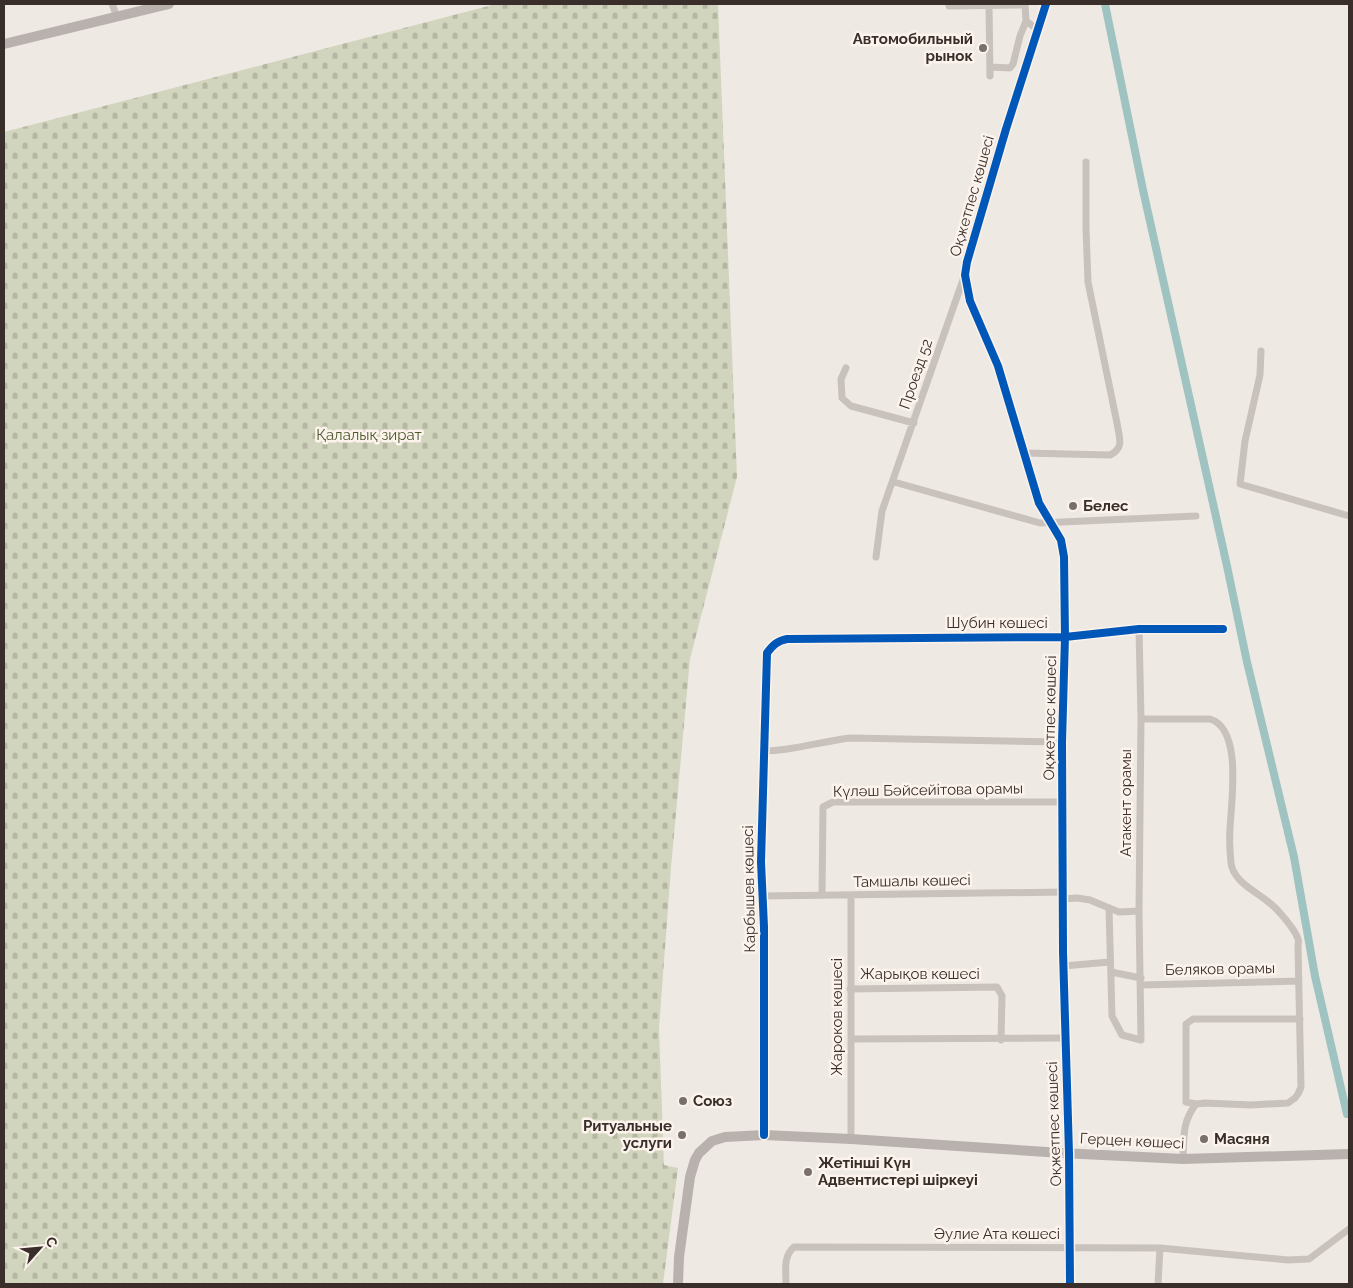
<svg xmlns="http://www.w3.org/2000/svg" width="1353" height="1288" viewBox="0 0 1353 1288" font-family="Raleway,sans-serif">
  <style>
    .cemetery { fill: url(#cemetery-stones) }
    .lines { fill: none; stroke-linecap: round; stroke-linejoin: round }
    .canal { stroke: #9ec3c0; stroke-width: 8 }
    .street { stroke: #c9c1bc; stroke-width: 7 }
    .secondary { stroke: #b9b1ad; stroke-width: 10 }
    .cycleway-casing { stroke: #fbf3ec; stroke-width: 11 }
    .cycleway { stroke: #0057b8; stroke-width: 8 }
    .poi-dot { fill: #796f6b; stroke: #fbf3ec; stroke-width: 2 }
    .labels { text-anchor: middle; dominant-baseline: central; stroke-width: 5; stroke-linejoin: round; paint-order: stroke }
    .poi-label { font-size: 15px; font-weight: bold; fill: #3a2e2a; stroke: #fbf3ec; text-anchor: start }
    .street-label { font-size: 15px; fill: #3a2e2a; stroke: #fbf3ec }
    .park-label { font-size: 15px; fill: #4d5a2c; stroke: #fbf3ec }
  </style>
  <defs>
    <pattern id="cemetery-stones" width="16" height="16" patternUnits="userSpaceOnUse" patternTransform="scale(1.25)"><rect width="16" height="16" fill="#d2d5be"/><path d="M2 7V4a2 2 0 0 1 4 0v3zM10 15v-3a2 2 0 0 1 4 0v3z" fill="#b5b7a3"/></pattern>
  </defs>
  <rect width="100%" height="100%" fill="#efe9e4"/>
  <path class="cemetery" d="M496,4H718L737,477L690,659L671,868L659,1028L664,1165L678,1168L663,1284H4V132Z"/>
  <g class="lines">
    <path class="canal" d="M1105,4L1143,190L1227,566L1247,662L1294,857L1315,976L1347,1114"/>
    <path class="street" d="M112,4L117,17
      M949,4V6L1025,5
      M989,4L990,76
      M1025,4L1026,21L1038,30
      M990,67L1010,68L1013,64L1020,36L1026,21
      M1261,351L1260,375L1245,441L1240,484L1349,516
      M846,368L841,379L842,398L851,406L914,423
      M1024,453L1110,455C1125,448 1119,437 1117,423L1088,282L1086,229V162
      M894,482L1040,523L1196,516
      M876,557L882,511L964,277
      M1141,719H1210C1243,729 1231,803 1230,829C1229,840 1230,852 1231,863C1233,881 1255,891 1267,901C1276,907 1295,929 1298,939C1299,941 1298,945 1298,947L1301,1087L1298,1094L1295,1098L1288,1103L1251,1105L1205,1103L1196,1104L1186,1102V1024L1193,1019H1300
      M764,751C794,751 821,741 851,738L1062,742
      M822,895L823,807L833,802H1063
      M763,896L1063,892
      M1063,899L1077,898L1090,900L1119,912L1139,911
      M1109,909L1112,1016L1122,1035L1141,1040L1139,911L1141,719L1139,629
      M1063,966L1110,962
      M1111,972L1141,978
      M1141,985L1299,981
      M850,989L997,987L1002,996L1001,1040
      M852,1039L1065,1038
      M764,1135V927L761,862L767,653C773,645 777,641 787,639L1065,637L1139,629H1223
      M851,1139V896
      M1183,1159C1184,1137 1182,1122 1196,1104
      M786,1284C786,1271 783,1256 794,1247L1160,1248L1288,1260L1309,1259L1349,1229
      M1158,1284L1160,1248"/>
    <path class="secondary" d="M1046,4L1006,129L967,262L965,275L970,301L998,366L1039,503L1061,540L1064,557L1065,637L1062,742L1063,952L1069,1153L1070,1284
      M4,44L169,4
      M678,1284L679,1257L690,1177L695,1160L699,1153L712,1141L725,1137L764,1135L851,1139L1062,1153L1183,1159L1349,1154"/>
    <g class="cycleway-casing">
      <path id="cycleway" d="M1046,4L1006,129L967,262L965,275L970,301L998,366L1039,503L1061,540L1064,557L1065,637L1062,742L1063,952L1069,1153L1070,1284
        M764,1135V927L761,862L767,653C773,645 777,641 787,639L1065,637L1139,629H1223"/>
    </g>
    <use href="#cycleway" class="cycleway"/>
  </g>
  <g class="poi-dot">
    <circle cx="983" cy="48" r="5"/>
    <circle cx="1073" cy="506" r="5"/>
    <circle cx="683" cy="1101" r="5"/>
    <circle cx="682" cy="1135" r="5"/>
    <circle cx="1204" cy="1139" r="5"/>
    <circle cx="808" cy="1172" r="5"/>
  </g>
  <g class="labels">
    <g class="poi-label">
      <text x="973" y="39" text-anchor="end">Автомобильный<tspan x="973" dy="17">рынок</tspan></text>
      <text x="1083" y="506">Белес</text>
      <text x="693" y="1101">Союз</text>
      <text x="672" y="1126" text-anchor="end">Ритуальные<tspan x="672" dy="17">услуги</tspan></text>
      <text x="1214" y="1139">Масяня</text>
      <text x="818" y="1163">Жетінші Күн<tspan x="818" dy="17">Адвентистері шіркеуі</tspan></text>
    </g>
    <g class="street-label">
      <text transform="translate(972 196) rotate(-74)">Оқжетпес көшесі</text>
      <text transform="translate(916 374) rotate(-71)">Проезд 52</text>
      <text x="997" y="623">Шубин көшесі</text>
      <text transform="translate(1050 718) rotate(-89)">Оқжетпес көшесі</text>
      <text transform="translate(928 790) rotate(-1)">Күләш Бәйсейітова орамы</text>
      <text transform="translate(1126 803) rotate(-90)">Атакент орамы</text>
      <text transform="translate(912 881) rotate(-1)">Тамшалы көшесі</text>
      <text transform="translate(749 889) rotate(-91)">Карбышев көшесі</text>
      <text transform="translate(1220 969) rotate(-1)">Беляков орамы</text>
      <text x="920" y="974">Жарықов көшесі</text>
      <text transform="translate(837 1017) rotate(-90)">Жароков көшесі</text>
      <text transform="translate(1054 1124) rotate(-92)">Оқжетпес көшесі</text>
      <text transform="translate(1132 1141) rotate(3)">Герцен көшесі</text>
      <text x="997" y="1234">Әулие Ата көшесі</text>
    </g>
    <g class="park-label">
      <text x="369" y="435">Қалалық зират</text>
    </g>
  </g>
  <rect width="1353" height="1288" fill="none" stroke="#3a2e2a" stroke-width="10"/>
  <g transform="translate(40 1248) rotate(63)" stroke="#fbf3ec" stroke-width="4" paint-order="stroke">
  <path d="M0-4L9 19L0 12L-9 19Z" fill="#3a2e2a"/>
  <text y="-8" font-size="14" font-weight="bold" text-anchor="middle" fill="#3a2e2a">С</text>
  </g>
</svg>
